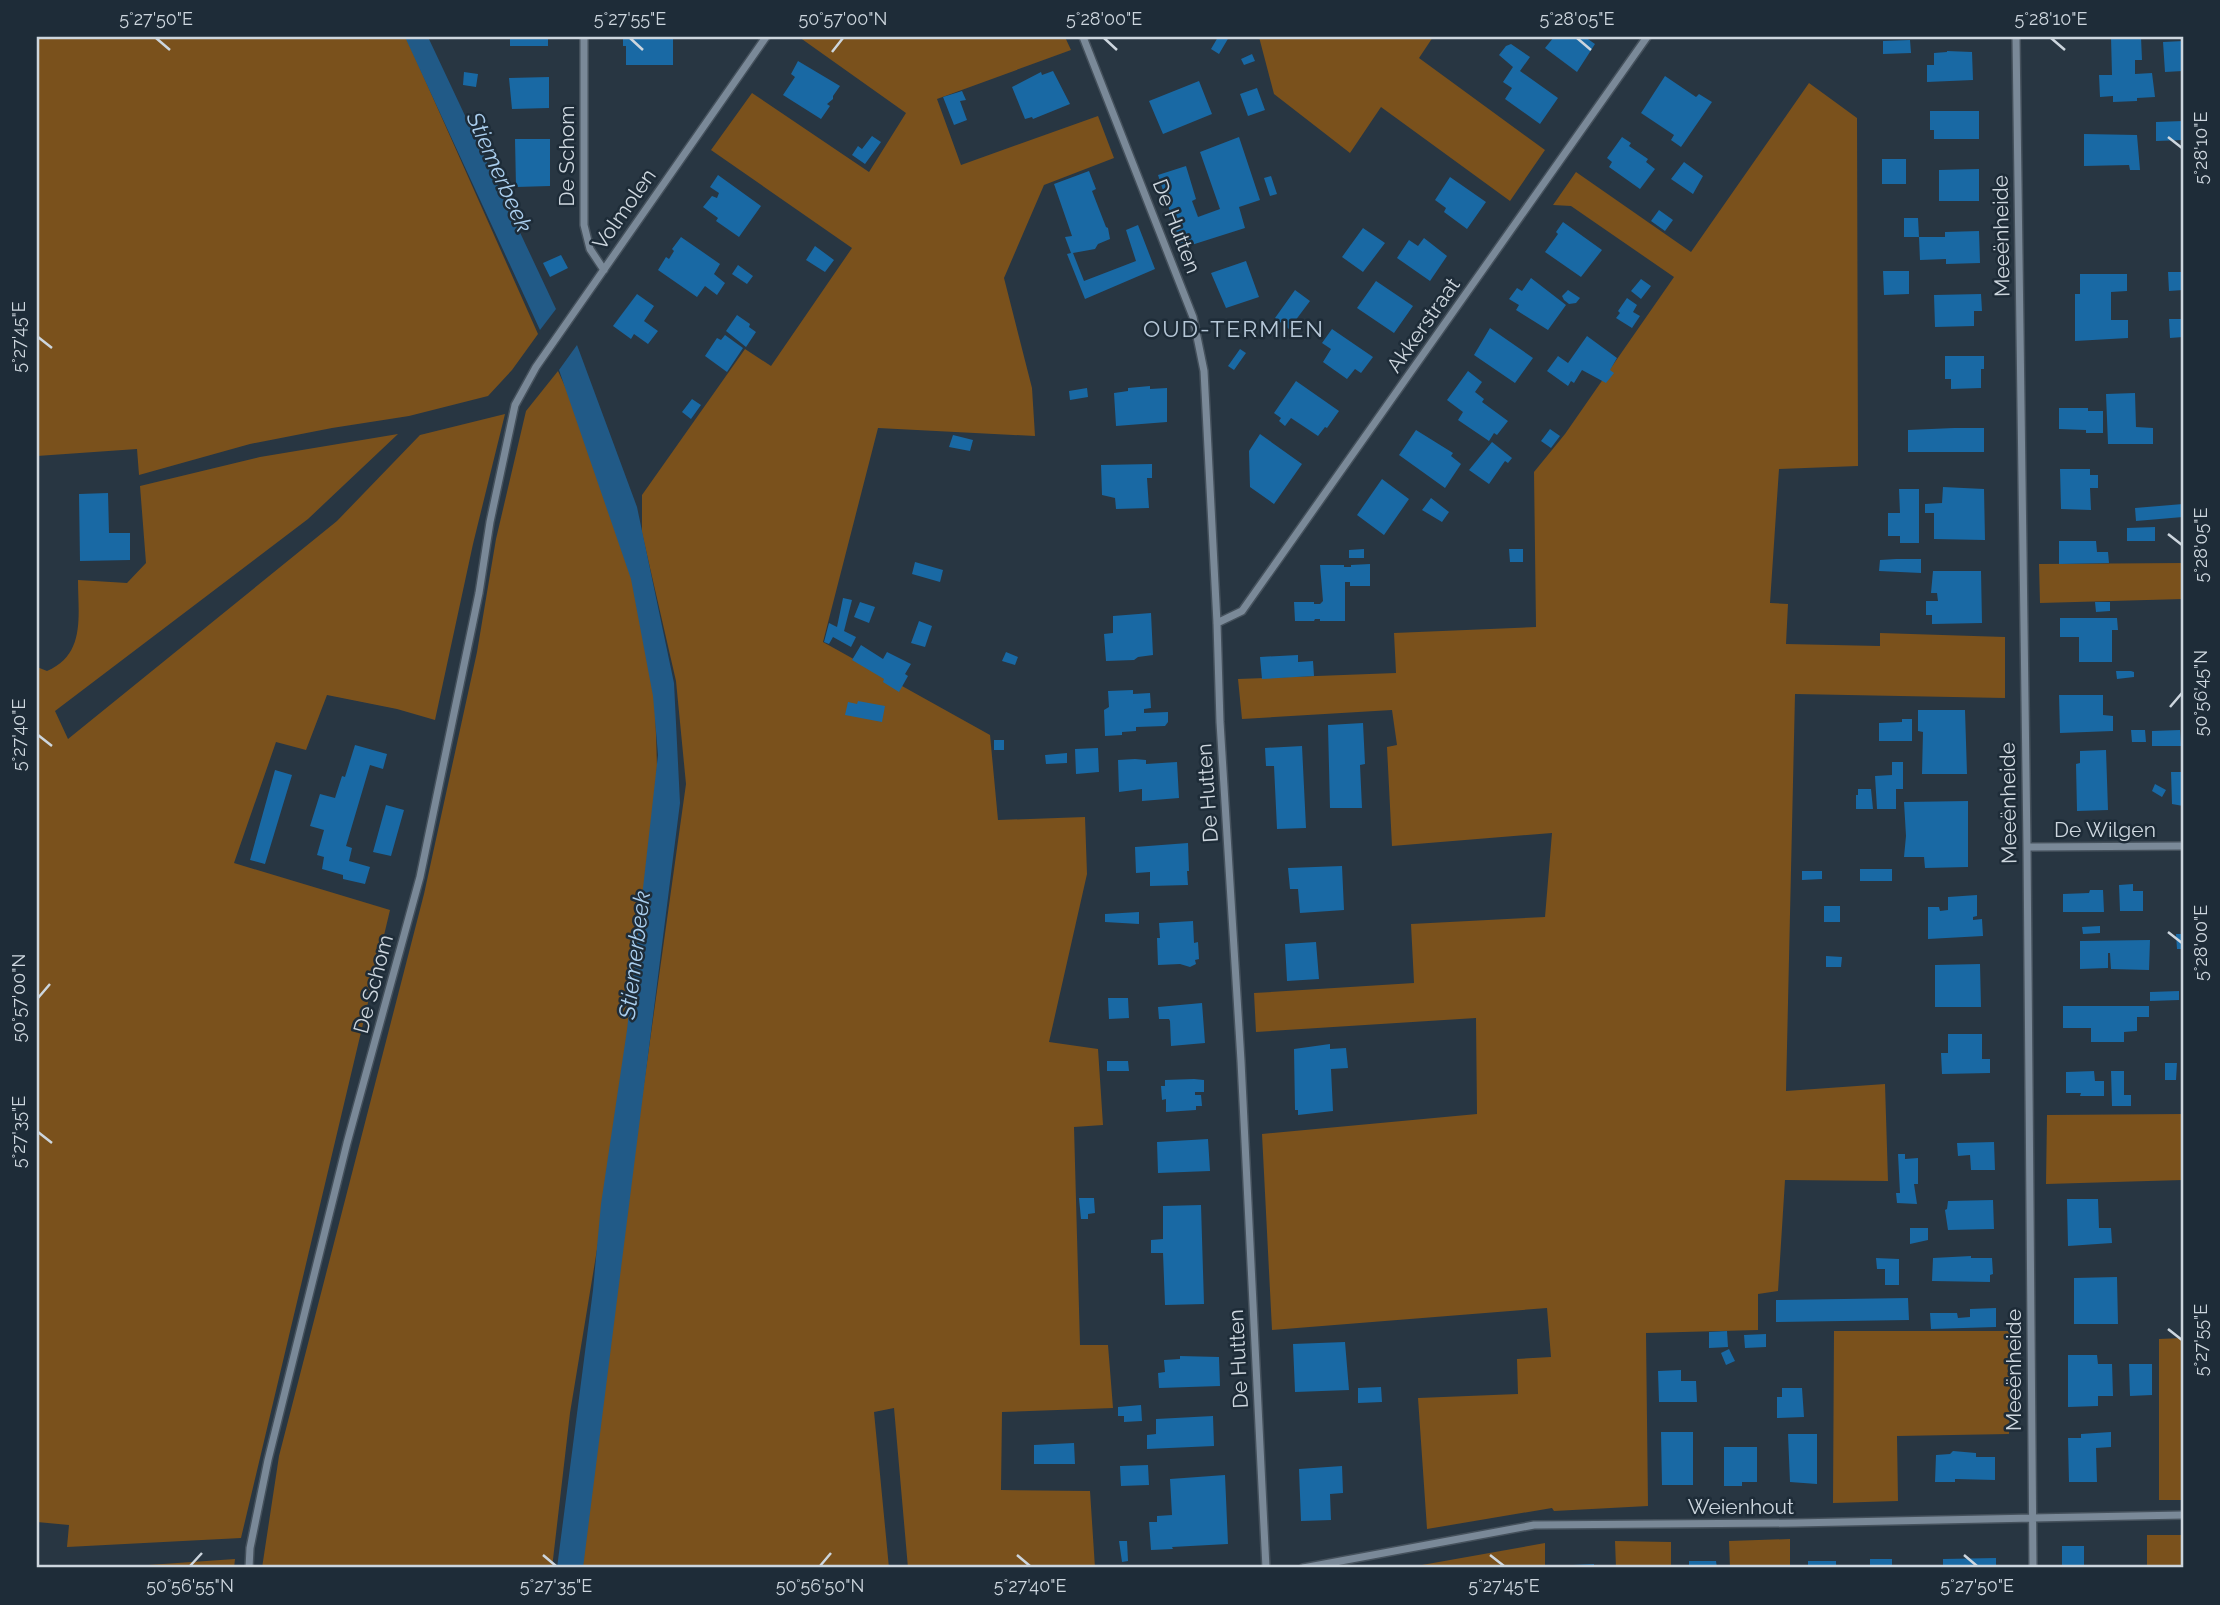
<svg xmlns="http://www.w3.org/2000/svg" width="2220" height="1605" viewBox="0 0 2220 1605" font-family="Raleway,sans-serif">
  <style>
    .green { fill: #7a511c }
    .water { fill: #215a87 }
    .building { fill: #1969a4 }
    .lines { fill: none; stroke-linecap: round; stroke-linejoin: round }
    .minor-casing { stroke: #45515c; stroke-width: 10 }
    .minor { stroke: #7a8998; stroke-width: 7 }
    .ticks { fill: none; stroke: #cdd6de; stroke-width: 2.5 }
    .labels { text-anchor: middle; dominant-baseline: central; stroke-width: 5; stroke-linejoin: round; paint-order: stroke }
    .street-label { font-size: 21px; fill: #cdd6de; stroke: #1e2c38 }
    .water-label { font-size: 23px; font-style: italic; fill: #abcfef; stroke: #1e2c38 }
    .neighbourhood-label { font-size: 23px; letter-spacing: 2px; fill: #b7c8d8; stroke: #1e2c38 }
    .neatline { fill: none; stroke: #cdd6de; stroke-width: 2.5 }
    .ticks-label { font-size: 18px; text-anchor: middle; fill: #cdd6de }
  </style>
  <rect width="100%" height="100%" fill="#283642"/>
  <path class="green" d="M37,37H406L538,334L512,370L488,396L409,416L332,428L250,444L139,475L137,449L37,456Z
    M799,37H1065L1071,50L937,99L961,165L1098,116L1114,158L1044,185L1004,278L1032,388L1035,436L878,428L823,642L990,735L998,820L1085,817L1087,874L1049,1042L1098,1049L1103,1125L1074,1127L1080,1345H1108L1113,1408L1002,1412L1001,1490L1090,1491L1095,1568H908L894,1408L874,1412L889,1568H576L686,784L676,681L642,533V495L745,349L771,366L852,248L711,150L752,93L869,172L906,113Z
    M1259,37H1433L1419,58L1545,150L1510,201L1381,107L1350,153L1274,94Z
    M1809,83L1857,118L1858,466L1779,469L1770,603L1788,604L1786,644L1880,646V633L2005,637V698L1795,694L1786,1091L1885,1084L1888,1181L1785,1180L1778,1291L1758,1294V1330L1646,1333L1648,1506L1554,1511L1552,1508L1427,1529L1418,1398L1518,1394L1517,1359L1551,1357L1547,1308L1272,1330L1262,1134L1477,1114L1476,1018L1256,1032L1254,993L1414,983L1411,924L1545,917L1552,833L1392,846L1387,747L1397,745L1392,710L1242,719L1238,679L1396,673L1394,633L1536,627L1534,472L1565,434L1674,277L1571,206L1553,205L1576,172L1691,252Z
    M558,371L608,479L654,672L657,766L654,834L624,1086L570,1413L552,1568H262L279,1456L424,894L477,652L496,539L526,411Z
    M505,414L473,544L435,720L397,709L327,695L306,750L276,742L234,863L390,910L241,1538L67,1547L69,1525L37,1522V667L47,671C86,655 78,615 78,580L127,583L146,563L140,486L260,457L398,434L308,519L55,711L68,739L337,521L420,435Z
    M2183,563V599L2040,603L2039,564Z
    M2183,1114V1180L2046,1184L2047,1115Z
    M1834,1331H2012L2009,1434L1897,1436L1898,1501L1833,1503Z
    M2183,1338V1500H2159V1339Z
    M2147,1535H2183V1568H2147Z
    M1790,1539V1568H1730L1729,1541Z
    M1615,1541L1671,1542V1568H1616Z
    M1545,1543V1568H1405Z
    M235,1559L234,1568H105Z"/>
  <path class="water" d="M405,37H428L556,309L540,330Z
    M577,345L637,507L674,683L680,803L583,1568H557L593,1290L601,1204L627,1030L658,755L653,696L631,579L559,370Z"/>
  <path class="building" d="M510,37H548V46H510Z
    M623,37H673V65H626V46H623Z
    M1218,37H1229L1219,54L1211,49Z
    M1554,37L1558,39L1559,37H1585L1595,44L1577,72L1545,48Z
    M2111,37H2141L2142,60H2135V74L2152,73L2155,97L2137,98V101L2113,102V96L2100,97L2099,75H2112Z
    M1910,40L1911,53L1883,54V41Z
    M2183,41V71L2165,72L2163,42Z
    M1511,44L1530,57L1520,71L1558,98L1540,124L1505,99L1512,88L1503,82L1513,67L1499,55L1506,46Z
    M1947,51L1972,52L1973,80L1927,82V65H1934V53L1947,52Z
    M1252,54L1255,61L1244,65L1241,59Z
    M798,61L840,86L833,96V99L827,104L830,106L821,119L783,95L795,77L791,74Z
    M1053,71L1070,104L1033,119L1032,117L1025,119L1012,87L1041,72L1042,75Z
    M464,72L478,74L476,87L463,85Z
    M1665,76L1696,97L1699,94L1712,102L1681,147L1671,140L1674,135L1641,113Z
    M549,77V108L512,109L509,78Z
    M1199,81L1212,114L1163,134L1149,101Z
    M1257,88L1265,110L1248,116L1240,94Z
    M962,91L966,100L960,101L967,120L954,125L943,97Z
    M1930,111H1979V139H1934V130H1930Z
    M2183,121V140L2156,141V122Z
    M2084,134L2137,135L2140,170H2130L2129,165L2084,166Z
    M872,136L881,142L865,164L852,155L858,146L862,149Z
    M1239,137L1260,200L1239,207L1245,228L1182,248L1158,175L1186,166L1196,199L1192,201L1198,217L1220,209L1200,152Z
    M1622,137L1631,143L1629,146L1648,159L1646,162L1655,169L1640,189L1609,167L1612,162L1607,158Z
    M515,139H550V186L516,187Z
    M1882,159H1906V184H1882Z
    M1684,162L1703,176L1693,194L1671,179Z
    M1979,169V201H1939V170Z
    M1089,171L1096,189L1092,191L1106,227L1108,228L1110,239L1098,244L1095,249L1073,253L1084,281L1136,261L1126,230L1138,225L1155,269L1085,299L1067,254L1071,253L1065,237L1072,236L1054,184Z
    M718,175L761,206L739,237L716,221L718,218L703,207L712,196L717,198L719,193L710,187Z
    M1271,176L1277,194L1270,196L1264,178Z
    M1450,177L1486,202L1467,229L1444,212L1446,208L1435,200Z
    M1659,210L1673,220L1665,231L1651,221Z
    M1904,218H1918L1919,237H1904Z
    M1563,222L1602,250L1581,277L1545,252L1558,234L1556,232Z
    M1363,228L1385,243L1363,272L1342,257Z
    M1979,231L1980,263L1946,264V259L1920,260L1919,237H1945V232Z
    M681,237L720,264L714,274L725,283L717,295L705,286L697,297L658,270L666,257L669,259L674,251L672,249Z
    M1424,238L1447,256L1430,281L1397,258L1409,240L1418,246Z
    M815,246L834,260L825,272L806,260Z
    M561,255L568,268L550,277L543,263Z
    M1246,261L1259,297L1226,308L1211,273Z
    M738,265L753,276L747,284L732,274Z
    M1883,271H1909V294L1884,295Z
    M2168,272H2183V290L2169,291Z
    M2080,274H2127V291L2111,292V320H2128V338L2075,341V294H2080Z
    M1531,278L1566,305L1548,330L1516,310L1519,305L1509,299L1517,288L1522,291Z
    M1641,279L1651,286L1641,299L1631,291Z
    M1376,281L1413,306L1394,333L1357,308Z
    M1295,290L1310,301L1289,329L1275,318Z
    M1568,290L1580,298L1576,303L1569,304L1564,300L1562,296Z
    M637,294L654,306L644,321L658,331L648,344L634,334L631,339L613,326Z
    M1981,294L1982,311H1974V326L1935,327L1934,295Z
    M1627,298L1637,305L1633,312L1640,316L1632,328L1616,318L1620,313L1618,311Z
    M737,315L750,324L749,327L756,332L746,347L726,331Z
    M2169,319H2183V337L2170,338Z
    M1490,328L1533,358L1515,383L1474,355Z
    M1332,329L1373,357L1361,373L1355,369L1347,379L1323,362L1331,349L1322,343Z
    M725,335L743,348L727,372L705,356L717,338L721,340Z
    M1587,336L1617,358L1610,370L1614,373L1606,383L1582,370L1574,383L1571,381L1568,386L1547,371L1558,356L1568,363Z
    M1240,349L1246,353L1234,370L1228,366Z
    M1945,356H1984V369H1981V388L1951,389V379H1945Z
    M1468,371L1482,382L1475,392L1484,399L1482,402L1508,421L1497,435L1494,433L1489,441L1458,420L1463,412L1447,400Z
    M1296,381L1339,411L1327,428L1325,427L1318,436L1291,418L1285,426L1279,421L1281,418L1274,413Z
    M1150,386V389L1167,388V422L1116,426L1114,393L1128,391V388Z
    M1087,388L1088,397L1070,400L1069,391Z
    M2135,393L2136,427L2153,428V444H2108L2106,394Z
    M692,399L701,405L691,419L682,412Z
    M2059,408H2088V411H2103V433H2086V430L2059,429Z
    M1954,428H1984V452H1908V430Z
    M1550,429L1560,436L1551,448L1541,441Z
    M1416,430L1453,453L1451,456L1461,464L1445,488L1399,455Z
    M1260,434L1302,464L1274,504L1250,487L1249,451Z
    M953,435L973,440L970,451L949,447Z
    M1492,442L1512,458L1508,463L1505,461L1489,484L1469,470Z
    M1152,464V478H1147L1149,508L1116,509L1115,498L1102,495L1101,465Z
    M2060,469H2090V475H2098V488H2090L2091,510L2061,509Z
    M1382,479L1409,499L1384,535L1357,515Z
    M1943,487L1984,489L1985,540L1934,539V513H1925V504L1942,503Z
    M1899,489H1919V543H1900V536H1888V513H1900Z
    M108,493L109,533H130V560L80,561L79,494Z
    M1431,498L1449,512L1442,522L1422,510Z
    M2183,504V517L2136,521L2135,508Z
    M2155,527V541H2127V528Z
    M2059,541H2096L2097,552H2108L2109,563L2059,564Z
    M1364,549V558H1349V550Z
    M1509,549H1523V562H1510Z
    M1896,559H1921V573L1879,571L1880,560Z
    M915,562L943,570L940,582L912,574Z
    M1370,564V586H1350V582H1345V621H1320V619H1315L1314,621H1295L1294,602H1314V604H1320L1323,601L1320,565H1344V567H1351V565Z
    M1933,571H1981L1982,623L1932,624V615H1926V601H1938L1937,593H1931Z
    M843,598L852,600L844,631L856,637L851,647L833,637L829,644L824,642L829,623L837,627Z
    M860,602L875,607L869,623L854,617Z
    M2095,602H2110V611L2096,612Z
    M1151,613L1153,655L1138,657L1134,660L1106,661L1104,634L1113,633V616Z
    M2060,618H2117L2118,630H2112V662H2079V637H2060Z
    M919,621L932,626L925,647L911,643Z
    M861,645L883,659L887,652L911,664L905,674L908,676L899,692L883,682L884,679L852,660Z
    M1006,652L1018,657L1015,665L1002,661Z
    M1298,655V662L1313,661L1314,676L1262,679L1260,657Z
    M2116,671H2131L2134,672V677L2117,679Z
    M1133,690V694L1150,693L1151,708L1144,709V713L1168,712V722L1165,726L1136,727V731L1122,732V735L1105,736L1104,710L1109,707L1108,691Z
    M2059,695H2103V715L2113,716V731L2060,733Z
    M858,701L885,706L882,722L845,715L848,702L857,704Z
    M1918,710H1965L1967,774H1922L1923,732L1918,731Z
    M1902,719H1912V741H1879V723L1902,722Z
    M1363,723L1365,764L1360,765L1362,808H1330L1328,725Z
    M2131,730H2145L2146,742H2132Z
    M2180,730L2181,746H2152V731Z
    M994,740H1004V750H994Z
    M355,745L387,754L383,769L370,765L346,846L352,848L349,861L370,867L365,884L343,879V875L322,869L324,857L317,855L324,830L310,826L320,794L335,798L342,776L345,777Z
    M1302,746L1306,828L1277,829L1274,766H1266L1265,748Z
    M1098,748L1099,772L1076,774L1075,749Z
    M2106,750L2108,810L2077,811L2076,764L2080,763V751Z
    M1067,753V763L1046,764L1045,755Z
    M1135,759L1146,760V764L1177,762L1179,798L1142,801V789L1119,792L1118,760Z
    M1892,762H1903V789H1896V809H1877L1875,776L1892,775Z
    M275,770L292,775L265,864L250,860Z
    M2171,772H2182L2183,806L2172,804Z
    M2155,784L2166,790L2162,797L2152,791Z
    M1858,789H1871L1873,809H1856V795H1858Z
    M1968,801V867L1925,868L1924,857H1904L1906,836L1904,802Z
    M386,805L404,810L391,856L373,852Z
    M1188,843L1189,871H1187L1188,885L1150,886V872L1136,873L1135,847Z
    M1342,866L1344,910L1300,913L1298,889H1290L1288,868Z
    M1860,869H1892V881H1860Z
    M1802,871H1822V879L1802,880Z
    M2133,884V891H2143V911H2120L2119,885Z
    M2090,890H2103L2104,912H2063V894L2089,893Z
    M1977,895V916L1973,917V920L1982,919L1983,936L1928,939V907H1939L1940,911L1948,910V897Z
    M1824,906H1840V922H1824Z
    M1139,912V924L1105,922V914Z
    M1193,921L1194,943L1198,942L1199,959L1195,960L1196,964L1190,967L1180,964L1158,965L1157,938H1160L1159,923Z
    M2100,926V933L2083,934L2082,927Z
    M2176,934H2183V949H2177Z
    M2150,940L2149,970L2111,969L2110,953H2108V968L2080,969V941Z
    M1316,942L1319,979L1287,981L1285,944Z
    M1826,956L1842,957L1841,967H1826Z
    M1980,964L1981,1007H1935V965Z
    M2179,991V1000L2150,1001V992Z
    M1108,998H1128L1129,1018L1109,1019Z
    M1202,1003L1205,1043L1171,1046L1170,1021L1169,1019H1159L1158,1007Z
    M2063,1006H2149V1017H2137V1031L2124,1032V1042H2091V1028H2063Z
    M1948,1034H1982V1059H1990V1073L1942,1074L1941,1053H1948Z
    M1330,1044V1049L1346,1048L1348,1068L1331,1069L1333,1111L1298,1115V1110H1295L1294,1049Z
    M1107,1061H1128L1129,1071H1107Z
    M2165,1063H2177L2176,1080H2165Z
    M2094,1071L2095,1081H2104V1096H2080L2081,1093H2066V1072Z
    M2111,1071H2124V1095H2131V1106H2112Z
    M1194,1079L1204,1080V1092H1195V1095H1201L1202,1106H1196V1110L1166,1112V1099L1162,1100L1161,1086H1165V1080Z
    M1208,1139L1210,1171L1158,1173L1157,1142Z
    M1994,1142L1995,1170H1971L1970,1155L1958,1156L1957,1143Z
    M1898,1154H1905V1159L1918,1158V1184H1914L1917,1204L1897,1203L1896,1193H1900Z
    M1079,1198H1094L1095,1213L1088,1214V1219H1081Z
    M2067,1199H2098L2099,1228H2111L2112,1243L2068,1246Z
    M1993,1200L1994,1229L1948,1230L1945,1210L1947,1209L1948,1201Z
    M1201,1205L1204,1304L1165,1305L1163,1253H1151V1240L1163,1239V1206Z
    M1910,1228H1928V1240L1910,1244Z
    M1971,1256V1258H1992L1993,1274L1990,1275V1282L1932,1281L1933,1258Z
    M1876,1258L1899,1259V1285H1885V1269H1877Z
    M2117,1277L2118,1324H2074V1278Z
    M1908,1298L1909,1320L1776,1322V1300Z
    M1996,1308V1327L1931,1329L1930,1313H1957L1958,1318L1970,1317V1309Z
    M1727,1331L1728,1347L1709,1348V1332Z
    M1766,1334V1347L1745,1348L1744,1335Z
    M1345,1342L1349,1390L1295,1392L1293,1344Z
    M1729,1349L1735,1361L1726,1365L1721,1353Z
    M2068,1355H2097L2098,1364H2112L2113,1396H2098V1406L2068,1407Z
    M1180,1356L1219,1357L1220,1386L1159,1388L1158,1373L1165,1372L1164,1360L1180,1359Z
    M2129,1364H2152V1395L2130,1396Z
    M1681,1370V1381H1696L1697,1402H1659L1658,1371Z
    M1381,1387L1382,1402L1358,1403V1388Z
    M1782,1388H1802L1804,1417L1777,1418V1397H1782Z
    M1141,1405L1142,1421L1124,1422V1416H1118V1407Z
    M1213,1416L1214,1446L1147,1449V1435L1156,1434V1419Z
    M1661,1432H1693V1485H1662Z
    M2111,1432V1447L2096,1448L2097,1482H2069L2068,1438H2081V1434Z
    M1788,1434H1817V1484L1790,1482Z
    M1074,1443L1075,1464H1034V1445Z
    M1724,1447H1757V1482H1742V1486H1724Z
    M1953,1451L1976,1453V1457H1995V1480L1955,1479V1482H1935L1936,1455L1950,1454Z
    M1148,1465L1149,1485L1121,1486L1120,1466Z
    M1342,1466L1343,1493L1330,1494L1331,1520L1301,1521L1299,1469Z
    M1225,1475L1228,1544L1172,1547L1173,1549L1151,1550L1149,1522H1157V1516L1172,1515L1170,1479Z
    M1119,1541H1127L1128,1561L1122,1562Z
    M2062,1546H2084V1568H2062Z
    M1996,1558V1568H1943V1559Z
    M1870,1559H1892V1568H1870Z
    M1689,1561H1716L1717,1568H1689Z
    M1808,1561H1836V1568H1808Z
    M1594,1564V1568H1573V1565Z"/>
  <g class="lines">
    <g class="minor-casing">
      <path id="minor" d="M584,37V225L590,249L604,270
        M1083,37L1193,317L1204,371L1217,623L1220,722L1241,1061L1266,1568
        M2016,37L2027,847L2033,1568
        M1217,623L1242,611L1647,37
        M2027,847L2183,846
        M249,1568L250,1548L268,1460L347,1143L420,877L479,593L490,522L515,405L536,367L766,37
        M1303,1568L1534,1525L1795,1523L2183,1515"/>
    </g>
    <use href="#minor" class="minor"/>
  </g>
  <path class="ticks" d="M156,38L170,50M630,38L643,50M1104,38L1117,50M1577,38L1591,50M2051,38L2065,50M832,52L843,38M2168,137L2182,148M38,337L52,348M2168,534L2182,545M2170,707L2182,693M38,735L52,746M2168,932L2182,943M38,998L50,984M38,1132L52,1143M2168,1329L2182,1340M543,1555L556,1566M1017,1555L1030,1566M1490,1555L1504,1566M1964,1555L1977,1566M190,1566L202,1553M820,1566L831,1553"/>
  <g class="labels">
    <g class="street-label">
      <text transform="translate(566 156) rotate(-90)">De Schom</text>
      <text transform="translate(624 209) rotate(-55)">Volmolen</text>
      <text transform="translate(1177 226) rotate(69)">De Hutten</text>
      <text transform="translate(2001 236) rotate(-91)">Meeënheide</text>
      <text transform="translate(1423 325) rotate(-55)">Akkerstraat</text>
      <text transform="translate(1207 793) rotate(-94)">De Hutten</text>
      <text transform="translate(2008 803) rotate(-91)">Meeënheide</text>
      <text x="2105" y="829">De Wilgen</text>
      <text transform="translate(373 984) rotate(-75)">De Schom</text>
      <text transform="translate(1238 1359) rotate(-93)">De Hutten</text>
      <text transform="translate(2013 1370) rotate(-90)">Meeënheide</text>
      <text x="1741" y="1506">Weienhout</text>
    </g>
    <g class="water-label">
      <text transform="translate(500 172) rotate(66)">Stiemerbeek</text>
      <text transform="translate(634 955) rotate(-83)">Stiemerbeek</text>
    </g>
    <g class="neighbourhood-label">
      <text x="1234" y="328">OUD-TERMIEN</text>
    </g>
  </g>
  <rect width="2220" height="1605" fill="none" stroke="#1e2c38" stroke-width="77"/>
  <rect x="38" y="38" width="2144" height="1528" class="neatline"/>
  <g class="ticks-label">
    <text x="156" y="25">5°27'50"E</text>
    <text x="630" y="25">5°27'55"E</text>
    <text x="843" y="25">50°57'00"N</text>
    <text x="1104" y="25">5°28'00"E</text>
    <text x="1577" y="25">5°28'05"E</text>
    <text x="2051" y="25">5°28'10"E</text>
    <text transform="translate(2201 148) rotate(-90)" y="6">5°28'10"E</text>
    <text transform="translate(19 337) rotate(-90)" y="6">5°27'45"E</text>
    <text transform="translate(2201 545) rotate(-90)" y="6">5°28'05"E</text>
    <text transform="translate(2201 693) rotate(-90)" y="6">50°56'45"N</text>
    <text transform="translate(19 735) rotate(-90)" y="6">5°27'40"E</text>
    <text transform="translate(2201 943) rotate(-90)" y="6">5°28'00"E</text>
    <text transform="translate(19 998) rotate(-90)" y="6">50°57'00"N</text>
    <text transform="translate(19 1132) rotate(-90)" y="6">5°27'35"E</text>
    <text transform="translate(2201 1340) rotate(-90)" y="6">5°27'55"E</text>
    <text x="190" y="1592">50°56'55"N</text>
    <text x="556" y="1592">5°27'35"E</text>
    <text x="820" y="1592">50°56'50"N</text>
    <text x="1030" y="1592">5°27'40"E</text>
    <text x="1504" y="1592">5°27'45"E</text>
    <text x="1977" y="1592">5°27'50"E</text>
  </g>
</svg>
